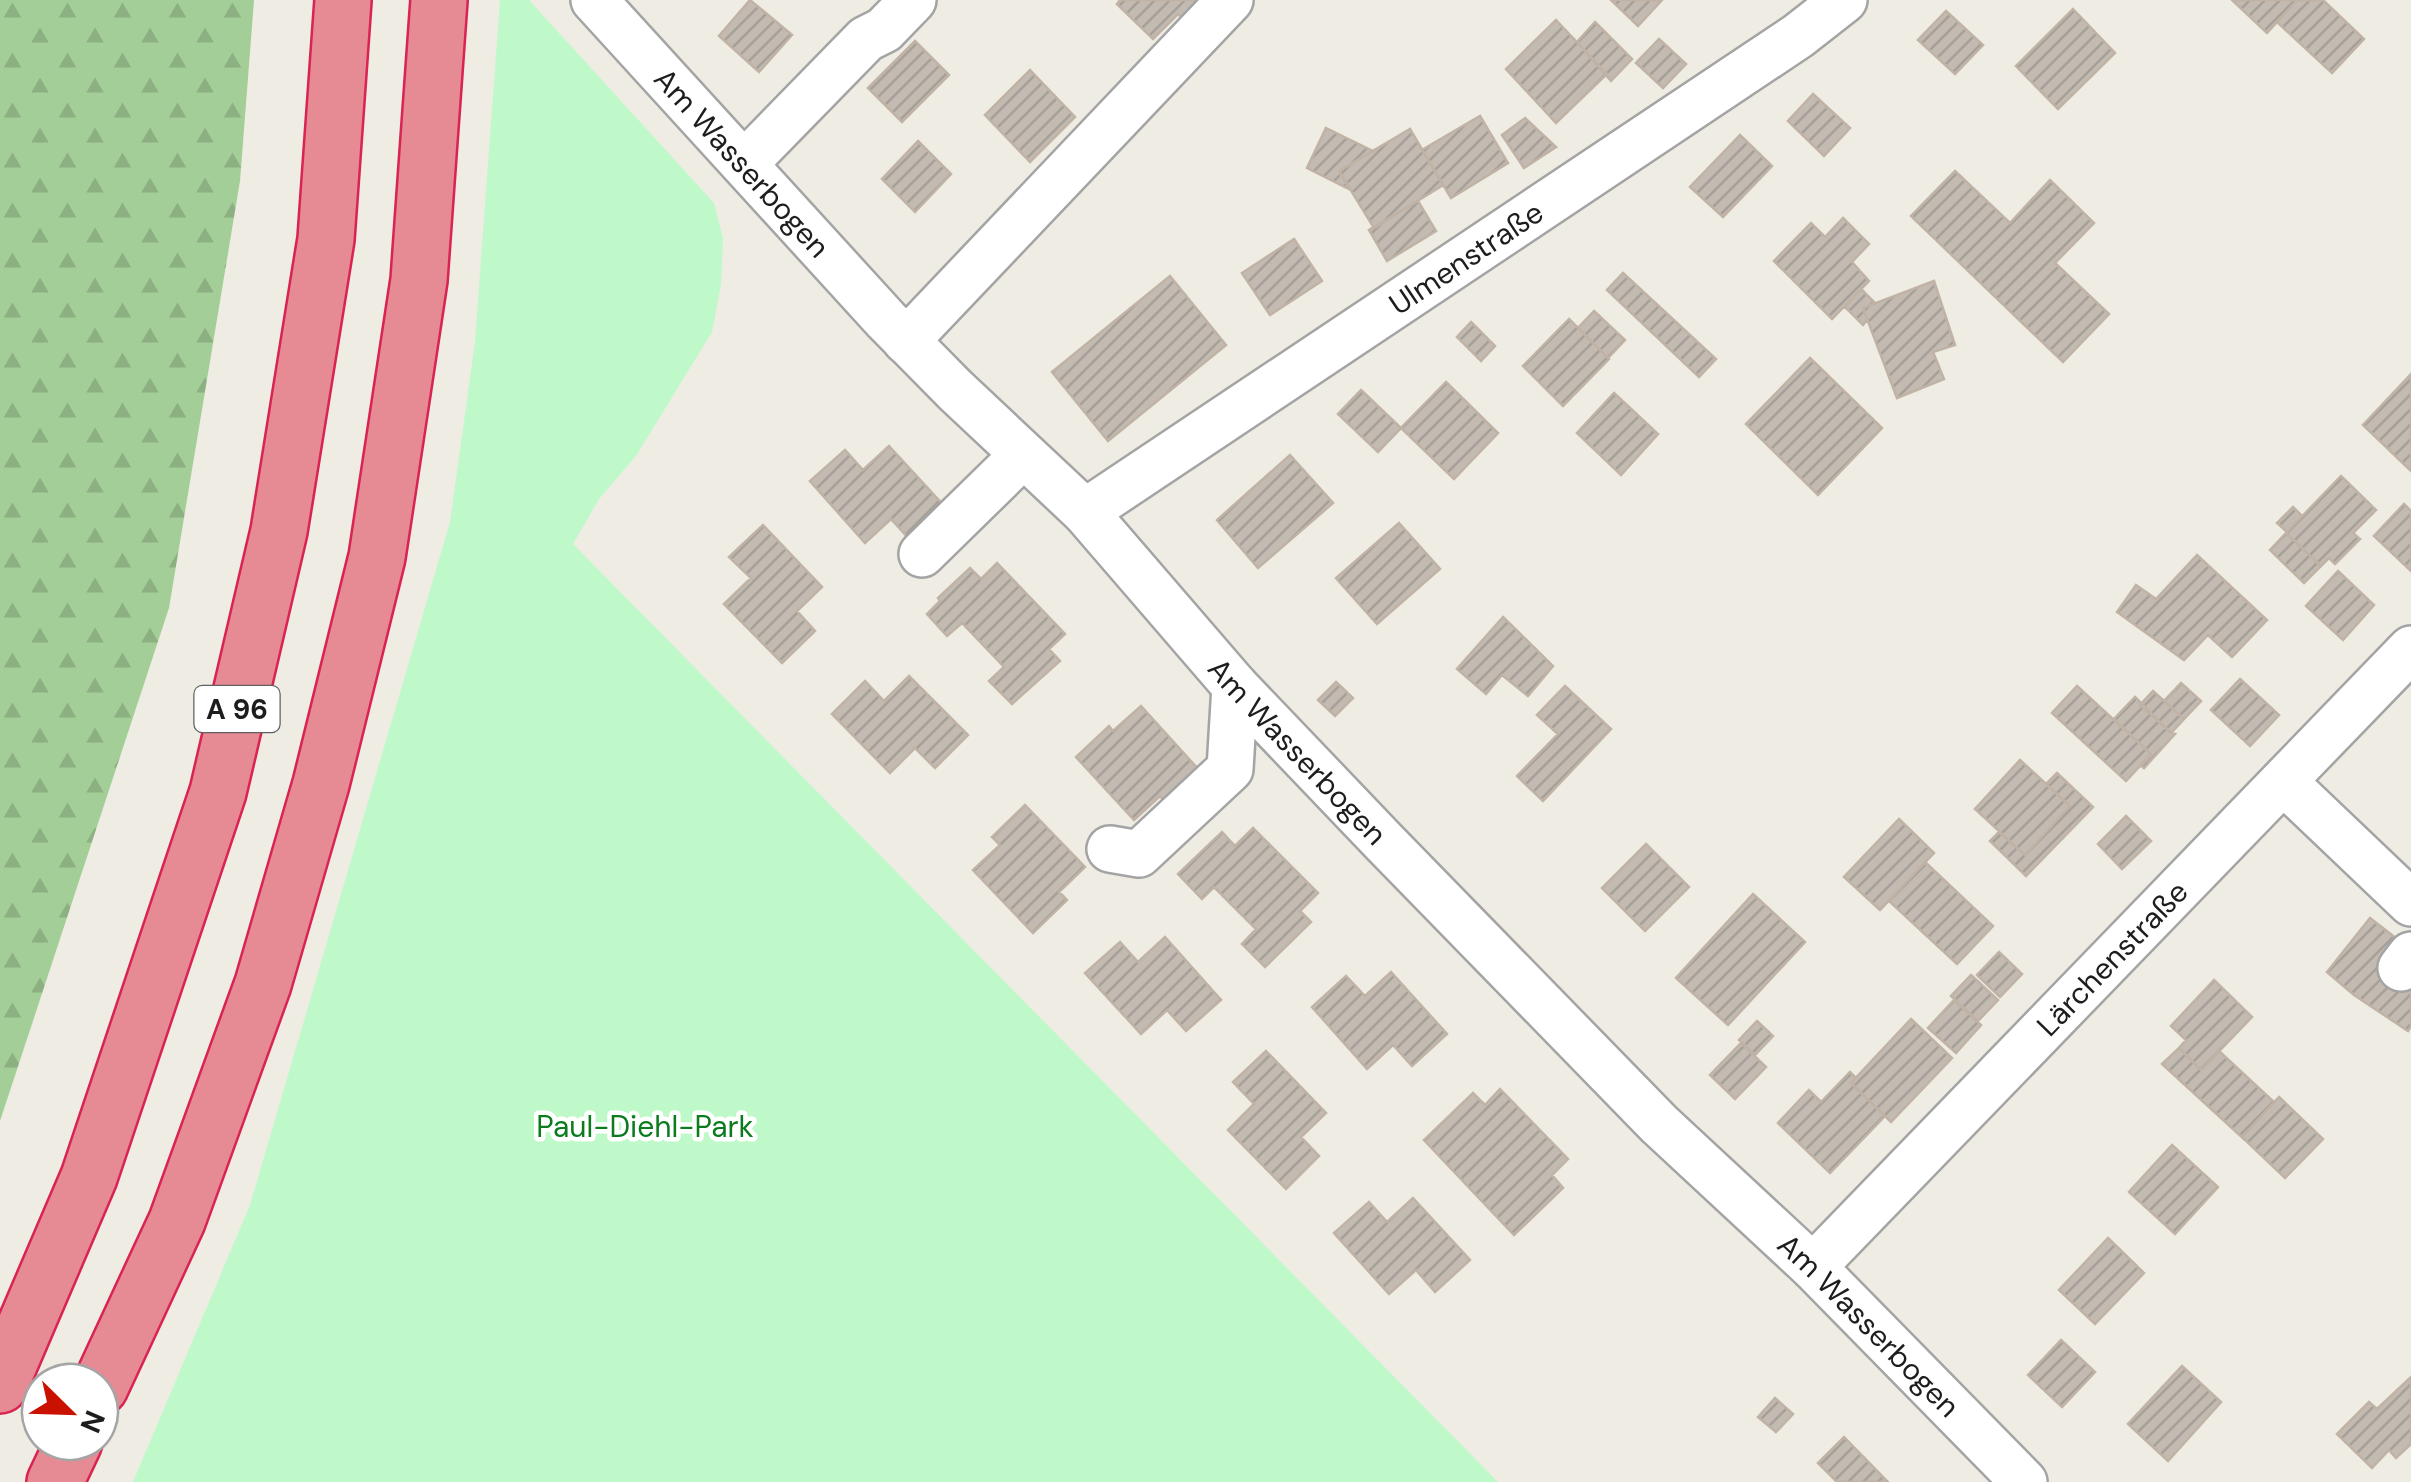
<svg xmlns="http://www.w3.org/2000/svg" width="2411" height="1482" viewBox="0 0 2411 1482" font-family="'DM Sans',sans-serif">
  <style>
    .forest { fill: url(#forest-firs) }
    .park { fill: #bff9c9 }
    .building { fill: url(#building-hatch); stroke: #c0b3a5; stroke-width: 2.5 }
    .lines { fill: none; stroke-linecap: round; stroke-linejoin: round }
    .minor-casing { stroke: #a4a4a4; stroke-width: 50 }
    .highway-casing { stroke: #d92352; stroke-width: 60 }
    .minor { stroke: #fff; stroke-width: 45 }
    .highway { stroke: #e68a93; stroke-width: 55 }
    .labels { text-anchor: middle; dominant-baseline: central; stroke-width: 9; stroke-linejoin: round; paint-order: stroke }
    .shield { fill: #fff; stroke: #616161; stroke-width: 2.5 }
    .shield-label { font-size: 28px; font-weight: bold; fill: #1d1d1d }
    .street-label { font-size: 30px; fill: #1d1d1d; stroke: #fff }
    .park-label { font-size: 30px; fill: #0b7b1e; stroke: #fff }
  </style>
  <defs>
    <pattern id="forest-firs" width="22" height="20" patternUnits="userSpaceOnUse" patternTransform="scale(2.5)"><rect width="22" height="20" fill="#a3ce97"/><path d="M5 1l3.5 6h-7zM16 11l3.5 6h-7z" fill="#8cb082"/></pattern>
    <pattern id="building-hatch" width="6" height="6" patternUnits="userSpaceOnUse" patternTransform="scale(2.5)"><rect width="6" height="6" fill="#c3bbb2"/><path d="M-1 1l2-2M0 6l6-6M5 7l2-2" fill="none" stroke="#a7a099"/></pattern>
  </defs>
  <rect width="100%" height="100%" fill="#eeece3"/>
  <path class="forest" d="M0,0H254L240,181L169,608L0,1121Z"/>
  <path class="park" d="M500,0H529L714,203L723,239L721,285L712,332L636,456L599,499L573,544L1498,1482H133L250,1205L450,522L475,342Z"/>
  <path class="building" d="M750,0L792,35L759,72L719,36Z
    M1120,0H1201L1183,19L1178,14L1153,39L1117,4Z
    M1611,0H1662L1638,26Z
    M2232,0H2297L2267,33Z
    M2297,0H2323L2364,39L2332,73L2277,22Z
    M2073,9L2115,53L2058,109L2016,66Z
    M1946,11L1983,45L1955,74L1918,40Z
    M1556,20L1607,74L1556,123L1506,69Z
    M1595,22L1632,59L1611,81L1577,42Z
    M1659,39L1686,64L1663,88L1636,63Z
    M915,41L949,75L902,122L868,88Z
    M1030,70L1075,117L1030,162L985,115Z
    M1813,94L1850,128L1824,156L1788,121Z
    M1480,116L1508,163L1451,198L1422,150Z
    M1525,118L1556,147L1524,168L1502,135Z
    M1326,128L1373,151L1339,171L1349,189L1307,168Z
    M1410,129L1443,185L1374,228L1339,171Z
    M1740,135L1772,166L1723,217L1690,187Z
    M918,141L951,174L915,212L882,179Z
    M1955,171L2010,223L2050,180L2094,223L2055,263L2109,314L2063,362L1911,216Z
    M1418,201L1436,231L1387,261L1369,230Z
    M1843,218L1869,244L1852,262L1869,281L1832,319L1774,261L1811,223L1825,237Z
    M1294,239L1322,281L1270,315L1242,273Z
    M1623,273L1716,359L1699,377L1607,290Z
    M1170,276L1226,345L1108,441L1052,372Z
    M1934,281L1955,345L1933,352L1944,379L1897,398L1863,308Z
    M1861,289L1875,303L1863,308L1867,320L1863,325L1845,307Z
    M1594,311L1625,340L1608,358L1578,328Z
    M1569,319L1609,359L1563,406L1523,366Z
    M1471,322L1495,346L1481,361L1457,337Z
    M1810,358L1882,428L1818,495L1746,424Z
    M2411,374V471L2363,425Z
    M1446,382L1498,433L1454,479L1401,428Z
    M1361,390L1401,428L1378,452L1338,414Z
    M1614,393L1658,434L1621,475L1577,433Z
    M889,446L946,508L910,540L891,519L865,543L810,481L845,450L863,470Z
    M1290,455L1333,503L1258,568L1217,520Z
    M2341,476L2376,510L2353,533L2360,539L2335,564L2329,558L2321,566L2286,533Z
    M2404,504L2411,511V571L2374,536Z
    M2293,507L2302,516L2287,532L2277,523Z
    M1399,523L1440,569L1377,624L1336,578Z
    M763,525L822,587L797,611L815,631L782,663L724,604L751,578L729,557Z
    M2286,533L2321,566L2304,583L2270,550Z
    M2197,555L2267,620L2232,657L2208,635L2184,660L2117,612L2136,585L2156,599Z
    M997,563L1065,634L1049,649L1060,661L1012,704L989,681L1004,667L962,623L947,636L927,614L940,601L938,598L970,568L981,579Z
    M2338,571L2374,605L2343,640L2306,606Z
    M1503,617L1553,666L1528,696L1502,675L1486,694L1457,669Z
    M909,676L968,735L935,768L915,748L890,773L832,714L865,681L884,701Z
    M2240,679L2279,715L2250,746L2211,710Z
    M1336,682L1353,698L1335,716L1318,700Z
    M2181,683L2201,701L2184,719L2164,701Z
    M1565,686L1611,729L1543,801L1517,776L1558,734L1537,715Z
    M2077,686L2151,754L2126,781L2052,713Z
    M2153,691L2184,719L2171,733L2140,705Z
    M2135,697L2171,733L2175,734L2144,768L2141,766L2151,754L2114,719Z
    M1141,706L1199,770L1165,802L1160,796L1134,820L1076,757L1109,726L1113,731Z
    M2020,760L2070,806L2025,855L1975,809Z
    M2057,773L2093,807L2026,876L1990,841L1999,832L2025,855L2070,806L2046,784Z
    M1025,805L1085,867L1059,892L1067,900L1033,933L973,870L1000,845L992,837Z
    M2126,816L2151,841L2122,869L2098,844Z
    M1899,819L1934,853L1880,910L1844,877Z
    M1253,828L1318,893L1300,911L1311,922L1265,967L1242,944L1256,929L1214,887L1202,899L1178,874L1222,832L1235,846Z
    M1646,844L1689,887L1645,931L1602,888Z
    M1925,862L1993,926L1957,964L1889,901Z
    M1753,894L1805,942L1728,1025L1676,978Z
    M2370,918L2406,946L2381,979L2398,991L2411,971V1026L2408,1031L2354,995L2327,972Z
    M1165,937L1221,1000L1186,1031L1167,1010L1141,1034L1085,973L1120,942L1138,962Z
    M1999,952L2022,974L2000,997L1977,975Z
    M1391,972L1447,1034L1412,1066L1393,1045L1367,1069L1312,1007L1346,976L1365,996Z
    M1971,975L1998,1000L1978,1021L1951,996Z
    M2214,980L2252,1017L2201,1070L2179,1048L2186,1040L2171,1026Z
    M1954,1000L1981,1025L1956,1053L1928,1028Z
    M1911,1019L1952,1058L1891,1122L1851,1083Z
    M1757,1021L1773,1036L1755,1055L1739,1040Z
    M1741,1043L1766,1067L1735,1099L1710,1075Z
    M2179,1048L2201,1070L2219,1051L2274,1102L2242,1137L2245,1140L2162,1064Z
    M1266,1051L1326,1113L1301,1137L1319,1156L1286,1189L1228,1130L1254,1104L1233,1082Z
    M1850,1072L1856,1078L1851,1083L1885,1116L1830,1173L1778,1123L1809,1090L1821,1102Z
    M1500,1089L1568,1159L1552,1175L1563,1188L1514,1235L1424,1140L1473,1093L1485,1105Z
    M2279,1097L2323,1139L2285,1178L2242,1137Z
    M2172,1145L2218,1187L2175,1234L2129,1192Z
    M1413,1198L1470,1260L1435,1292L1416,1270L1389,1294L1334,1233L1369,1202L1387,1222Z
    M2108,1238L2144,1273L2095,1324L2059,1290Z
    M2061,1340L2095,1372L2062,1407L2028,1375Z
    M2182,1366L2221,1402L2168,1461L2128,1424Z
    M2411,1377V1444L2396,1458L2389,1450L2372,1468L2337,1434L2369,1402L2377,1409Z
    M1775,1398L1793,1414L1776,1432L1758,1417Z
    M1844,1437L1888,1482H1837L1818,1463Z"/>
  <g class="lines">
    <g class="minor-casing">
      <g id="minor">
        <path id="s1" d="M594,0L886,320L955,390L1085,512L1235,686L1384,842L1659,1124L1813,1267L2024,1482"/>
        <path d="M745,163L866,39L884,30L913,0"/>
        <path d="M906,341L1230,0"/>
        <path id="s2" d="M1085,512L1798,36L1844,0"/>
        <path d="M922,554L1023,455"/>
        <path d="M2284,782L2411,903"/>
        <path d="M1110,849L1139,854L1230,769L1235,686"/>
        <path d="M2401,968L2411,955"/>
        <path id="s3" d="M1813,1267L2411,649"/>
      </g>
    </g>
    <g class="highway-casing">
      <path id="highway" d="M0,1385L89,1177L218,792L279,531L326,239L343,0
        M100,1387L177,1221L263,984L321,784L377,557L419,280L439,0
        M55,1482L74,1442"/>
    </g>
    <use href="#minor" class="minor"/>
    <use href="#highway" class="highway"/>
  </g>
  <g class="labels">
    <rect class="shield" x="194.5" y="686" width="85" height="46" rx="8"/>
    <g class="shield-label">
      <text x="237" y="709">A 96</text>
    </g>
    <g class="street-label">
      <text stroke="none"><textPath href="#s1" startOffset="220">Am Wasserbogen</textPath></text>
      <text stroke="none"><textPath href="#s2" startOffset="458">Ulmenstraße</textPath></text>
      <text stroke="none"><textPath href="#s1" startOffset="1030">Am Wasserbogen</textPath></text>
      <text stroke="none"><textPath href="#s3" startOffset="430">Lärchenstraße</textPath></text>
      <text stroke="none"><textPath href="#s1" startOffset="1840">Am Wasserbogen</textPath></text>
    </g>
    <g class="park-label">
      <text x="645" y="1126">Paul-Diehl-Park</text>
    </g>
  </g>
  <g transform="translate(70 1412) rotate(113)"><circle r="48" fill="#ffffff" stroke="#a5a5a5" stroke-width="2.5"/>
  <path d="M0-8L18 38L0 25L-18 38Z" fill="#ca1100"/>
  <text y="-15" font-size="28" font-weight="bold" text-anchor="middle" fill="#1d1d1d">N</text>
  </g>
</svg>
